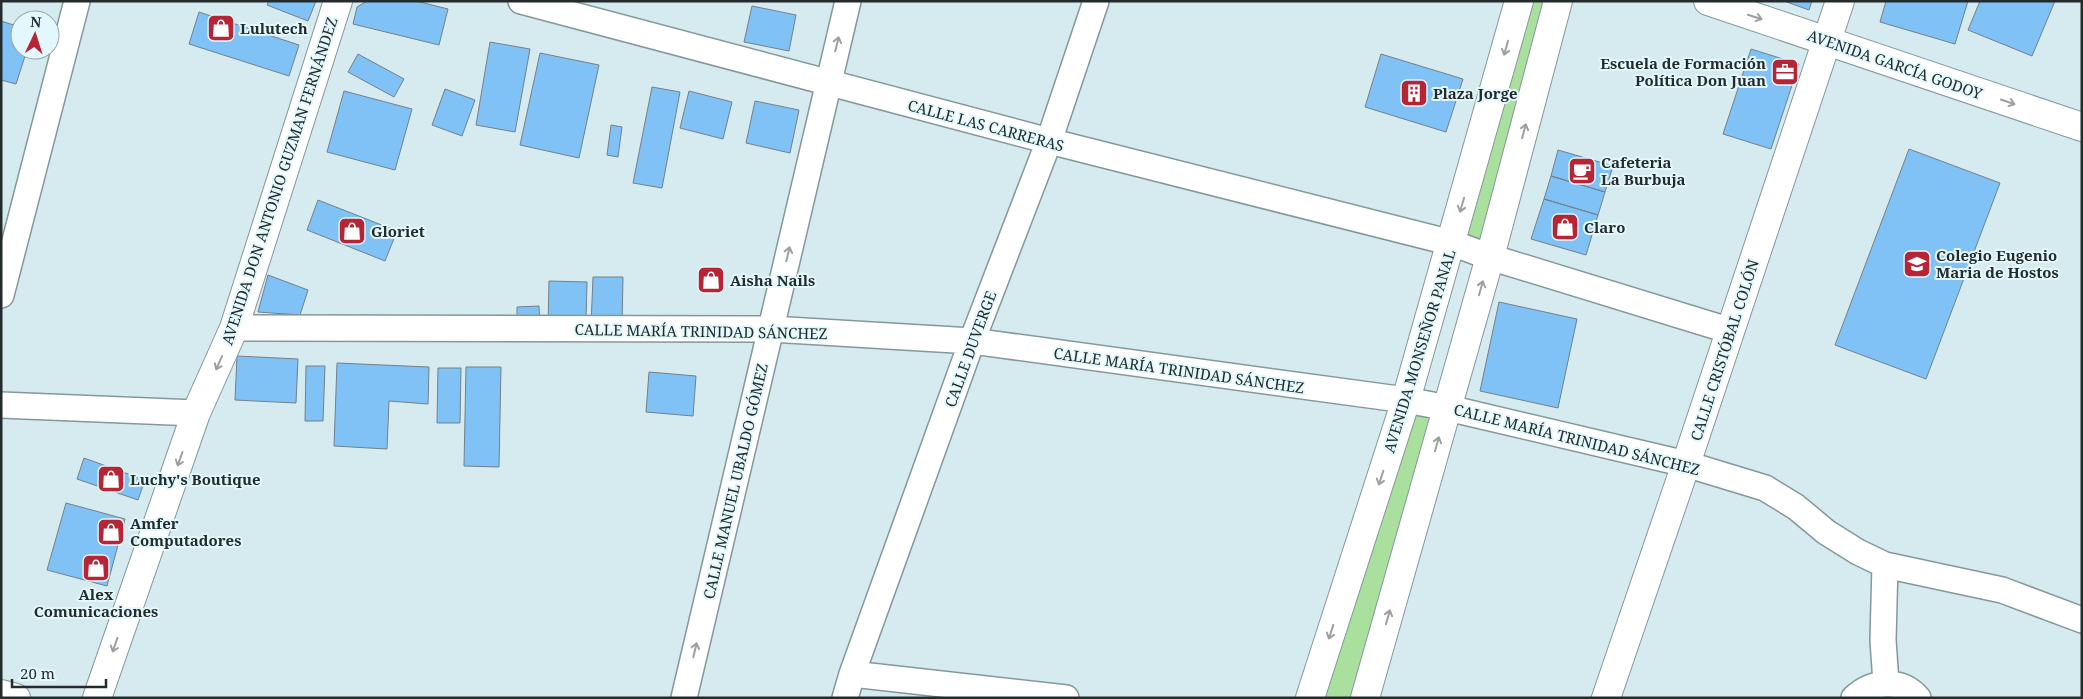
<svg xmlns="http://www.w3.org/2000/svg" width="2083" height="699" viewBox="0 0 2083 699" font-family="'Noto Serif',serif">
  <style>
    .green { fill: #a9e09d }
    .building { fill: #80c2f5; stroke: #72808b }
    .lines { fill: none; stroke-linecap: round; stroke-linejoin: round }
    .street-casing { stroke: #84989b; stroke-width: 28 }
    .secondary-casing { stroke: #84989b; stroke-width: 30 }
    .street { stroke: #fff; stroke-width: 25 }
    .secondary { stroke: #fff; stroke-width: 28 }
    .oneway { stroke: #9ca0a0 }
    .labels { text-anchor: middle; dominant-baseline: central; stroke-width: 4; stroke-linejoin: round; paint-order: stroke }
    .poi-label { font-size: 15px; font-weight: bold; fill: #232b2d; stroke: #e3f8fc; text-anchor: start }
    .street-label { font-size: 15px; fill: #232b2d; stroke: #e3f8fc }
  </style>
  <rect width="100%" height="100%" fill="#d6ebef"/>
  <path class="green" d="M1528,1H1550L1485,246L1460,238Z
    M1414,414L1432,420L1356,698H1324Z"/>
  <path class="building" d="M269,1H316L308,21L267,5Z
    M367,1H416L448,9L439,45L353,24L357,7Z
    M1784,1H1812L1809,10Z
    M1886,1H1968L1955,44L1880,22Z
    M1980,1H2055L2032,56L1968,30Z
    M752,6L796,15L789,51L744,42Z
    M199,12L299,45L289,76L189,44Z
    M1,21L20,27V50H27L16,84L1,80Z
    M490,42L530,49L515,132L476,125Z
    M1751,49L1799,64L1771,149L1723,134Z
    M540,53L599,65L579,158L520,145Z
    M358,54L404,79L394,97L348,72Z
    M1381,54L1463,79L1446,132L1365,107Z
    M652,87L680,92L662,188L633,183Z
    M445,89L475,100L462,136L432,125Z
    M344,91L412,109L395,170L327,152Z
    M689,91L732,102L723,139L680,128Z
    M755,101L799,110L790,153L746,143Z
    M611,125L622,127L618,157L607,155Z
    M1909,149L2000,183L1926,379L1835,345Z
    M1558,150L1613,166L1605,192L1551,176Z
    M1551,176L1605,192L1598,215L1544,199Z
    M1544,199L1598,215L1586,255L1531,239Z
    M318,200L397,231L385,261L307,230Z
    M268,275L308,290L300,315L258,312Z
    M593,277H623L622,325H591Z
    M549,281L587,282L586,320L548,327Z
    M1499,302L1577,319L1558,408L1480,391Z
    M539,306L540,325H517V307Z
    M237,356L298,359L296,403L235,400Z
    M337,363L429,367L428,404L389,401L387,449L334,446Z
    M306,366H325L323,421H305Z
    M466,367H501L499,467L464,466Z
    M438,368H461L460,423H437Z
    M649,372L696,376L693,416L646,412Z
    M84,458L145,480L138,500L77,479Z
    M66,503L125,519L107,586L47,570Z"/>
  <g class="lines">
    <g class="street-casing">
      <path id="street" d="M521,1L1049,141L1452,243L1490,257L1731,331
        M1,295L77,1
        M234,328L771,329L972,341L1406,400L1448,408L1686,464L1765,488L1796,507L1826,532L1858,552L1885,565L2002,590L2082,620
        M1,405L196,413
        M1885,565L1883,640L1886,683
        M852,674L1066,698
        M684,698L848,1
        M845,698L852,674L972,341L1049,141L1096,1
        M1854,698C1872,681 1900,678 1918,698"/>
    </g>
    <g class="secondary-casing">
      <path id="secondary" d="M1708,1L2082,127
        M1,694L16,698
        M97,698L196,413L234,328L338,1
        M1310,698L1406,400L1519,1
        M1365,698L1490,257L1558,1
        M1606,698L1686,464L1840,1"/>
    </g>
    <use href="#street" class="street"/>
    <use href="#secondary" class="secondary"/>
  </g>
  <defs><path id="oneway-shaft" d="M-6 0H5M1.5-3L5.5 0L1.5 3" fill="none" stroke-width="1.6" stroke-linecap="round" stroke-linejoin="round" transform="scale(1.25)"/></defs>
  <g class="oneway">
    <use href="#oneway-shaft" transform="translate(1755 17) rotate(18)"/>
    <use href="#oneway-shaft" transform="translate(837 44) rotate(-76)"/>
    <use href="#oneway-shaft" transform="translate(1506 48) rotate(106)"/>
    <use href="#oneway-shaft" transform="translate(2008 102) rotate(19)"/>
    <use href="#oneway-shaft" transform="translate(1524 131) rotate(-75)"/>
    <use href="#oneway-shaft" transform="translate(1462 205) rotate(106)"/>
    <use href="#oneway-shaft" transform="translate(788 254) rotate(-77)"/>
    <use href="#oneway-shaft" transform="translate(1481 288) rotate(-74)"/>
    <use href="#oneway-shaft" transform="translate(219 363) rotate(114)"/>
    <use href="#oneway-shaft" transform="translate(1437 444) rotate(-74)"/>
    <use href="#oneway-shaft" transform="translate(180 459) rotate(109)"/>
    <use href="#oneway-shaft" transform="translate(1381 478) rotate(108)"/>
    <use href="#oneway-shaft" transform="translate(1388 617) rotate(-74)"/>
    <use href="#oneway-shaft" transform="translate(1331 632) rotate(108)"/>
    <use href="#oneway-shaft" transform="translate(115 645) rotate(109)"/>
    <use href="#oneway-shaft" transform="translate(695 650) rotate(-77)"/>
  </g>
  <defs>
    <g id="shop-square" transform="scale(1.4375)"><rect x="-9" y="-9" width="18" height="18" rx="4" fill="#b62436" stroke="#e3f8fc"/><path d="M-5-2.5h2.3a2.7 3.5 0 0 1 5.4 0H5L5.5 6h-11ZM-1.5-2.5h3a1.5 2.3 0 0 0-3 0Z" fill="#fff"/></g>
    <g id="office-square" transform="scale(1.4375)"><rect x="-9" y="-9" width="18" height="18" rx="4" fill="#b62436" stroke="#e3f8fc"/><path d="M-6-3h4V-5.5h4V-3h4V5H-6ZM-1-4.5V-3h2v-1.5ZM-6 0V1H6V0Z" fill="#fff"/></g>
    <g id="building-square" transform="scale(1.4375)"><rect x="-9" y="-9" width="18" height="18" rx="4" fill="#b62436" stroke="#e3f8fc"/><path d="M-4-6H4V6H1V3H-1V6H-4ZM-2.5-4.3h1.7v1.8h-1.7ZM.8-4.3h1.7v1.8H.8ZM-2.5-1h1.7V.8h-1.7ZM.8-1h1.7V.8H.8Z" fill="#fff"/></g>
    <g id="cafe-square" transform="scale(1.4375)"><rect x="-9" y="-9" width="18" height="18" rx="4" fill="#b62436" stroke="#e3f8fc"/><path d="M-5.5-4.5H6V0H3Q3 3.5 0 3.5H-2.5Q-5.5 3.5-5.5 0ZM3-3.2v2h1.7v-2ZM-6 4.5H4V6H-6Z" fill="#fff"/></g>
    <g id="school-square" transform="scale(1.4375)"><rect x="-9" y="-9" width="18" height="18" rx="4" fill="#b62436" stroke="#e3f8fc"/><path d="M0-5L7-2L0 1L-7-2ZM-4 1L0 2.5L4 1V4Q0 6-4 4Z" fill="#fff"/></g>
  </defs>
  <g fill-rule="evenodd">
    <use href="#shop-square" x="221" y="28"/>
    <use href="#office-square" x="1785" y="72"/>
    <use href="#building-square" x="1414" y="93"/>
    <use href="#cafe-square" x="1582" y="171"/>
    <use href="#shop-square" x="1565" y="227"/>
    <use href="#shop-square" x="352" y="231"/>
    <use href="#school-square" x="1917" y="264"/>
    <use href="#shop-square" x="711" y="280"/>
    <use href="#shop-square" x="111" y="479"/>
    <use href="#shop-square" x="111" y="532"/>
    <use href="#shop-square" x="96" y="568"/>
  </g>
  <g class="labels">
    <g class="poi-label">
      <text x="240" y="28">Lulutech</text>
      <text x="1766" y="63" text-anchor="end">Escuela de Formación<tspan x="1766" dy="17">Política Don Juan</tspan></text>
      <text x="1433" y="93">Plaza Jorge</text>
      <text x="1601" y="162">Cafeteria<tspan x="1601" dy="17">La Burbuja</tspan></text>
      <text x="1584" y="227">Claro</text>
      <text x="371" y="231">Gloriet</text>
      <text x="1936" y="255">Colegio Eugenio<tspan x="1936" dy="17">Maria de Hostos</tspan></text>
      <text x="730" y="280">Aisha Nails</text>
      <text x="130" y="479">Luchy's Boutique</text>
      <text x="130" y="523">Amfer<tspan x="130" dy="17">Computadores</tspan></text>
      <text x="96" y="594" text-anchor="middle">Alex<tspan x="96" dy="17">Comunicaciones</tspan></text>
    </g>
    <g class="street-label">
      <text transform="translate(1895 64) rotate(19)">AVENIDA GARCÍA GODOY</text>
      <text transform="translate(986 125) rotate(15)">CALLE LAS CARRERAS</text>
      <text transform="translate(279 181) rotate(-72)">AVENIDA DON ANTONIO GUZMAN FERNÁNDEZ</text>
      <text transform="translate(701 331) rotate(1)">CALLE MARÍA TRINIDAD SÁNCHEZ</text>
      <text transform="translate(970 349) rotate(-70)">CALLE DUVERGE</text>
      <text transform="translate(1724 350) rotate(-72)">CALLE CRISTÓBAL COLÓN</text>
      <text transform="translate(1419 351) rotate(-73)">AVENIDA MONSEÑOR PANAL</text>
      <text transform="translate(1179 370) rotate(8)">CALLE MARÍA TRINIDAD SÁNCHEZ</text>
      <text transform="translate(1577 439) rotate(14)">CALLE MARÍA TRINIDAD SÁNCHEZ</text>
      <text transform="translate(735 481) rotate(-77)">CALLE MANUEL UBALDO GÓMEZ</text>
    </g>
  </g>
  <rect width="2083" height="699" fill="none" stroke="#232b2d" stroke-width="5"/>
  <g transform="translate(35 35) rotate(4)"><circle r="24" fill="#e3f8fc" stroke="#96a6a9"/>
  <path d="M0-4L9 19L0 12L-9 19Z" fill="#b62436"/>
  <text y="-8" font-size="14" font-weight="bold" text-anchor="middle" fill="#232b2d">N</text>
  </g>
  <path d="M12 679v8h94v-8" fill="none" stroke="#232b2d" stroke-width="2.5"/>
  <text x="20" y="679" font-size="15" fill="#232b2d" stroke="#e3f8fc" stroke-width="4" paint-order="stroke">20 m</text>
</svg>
